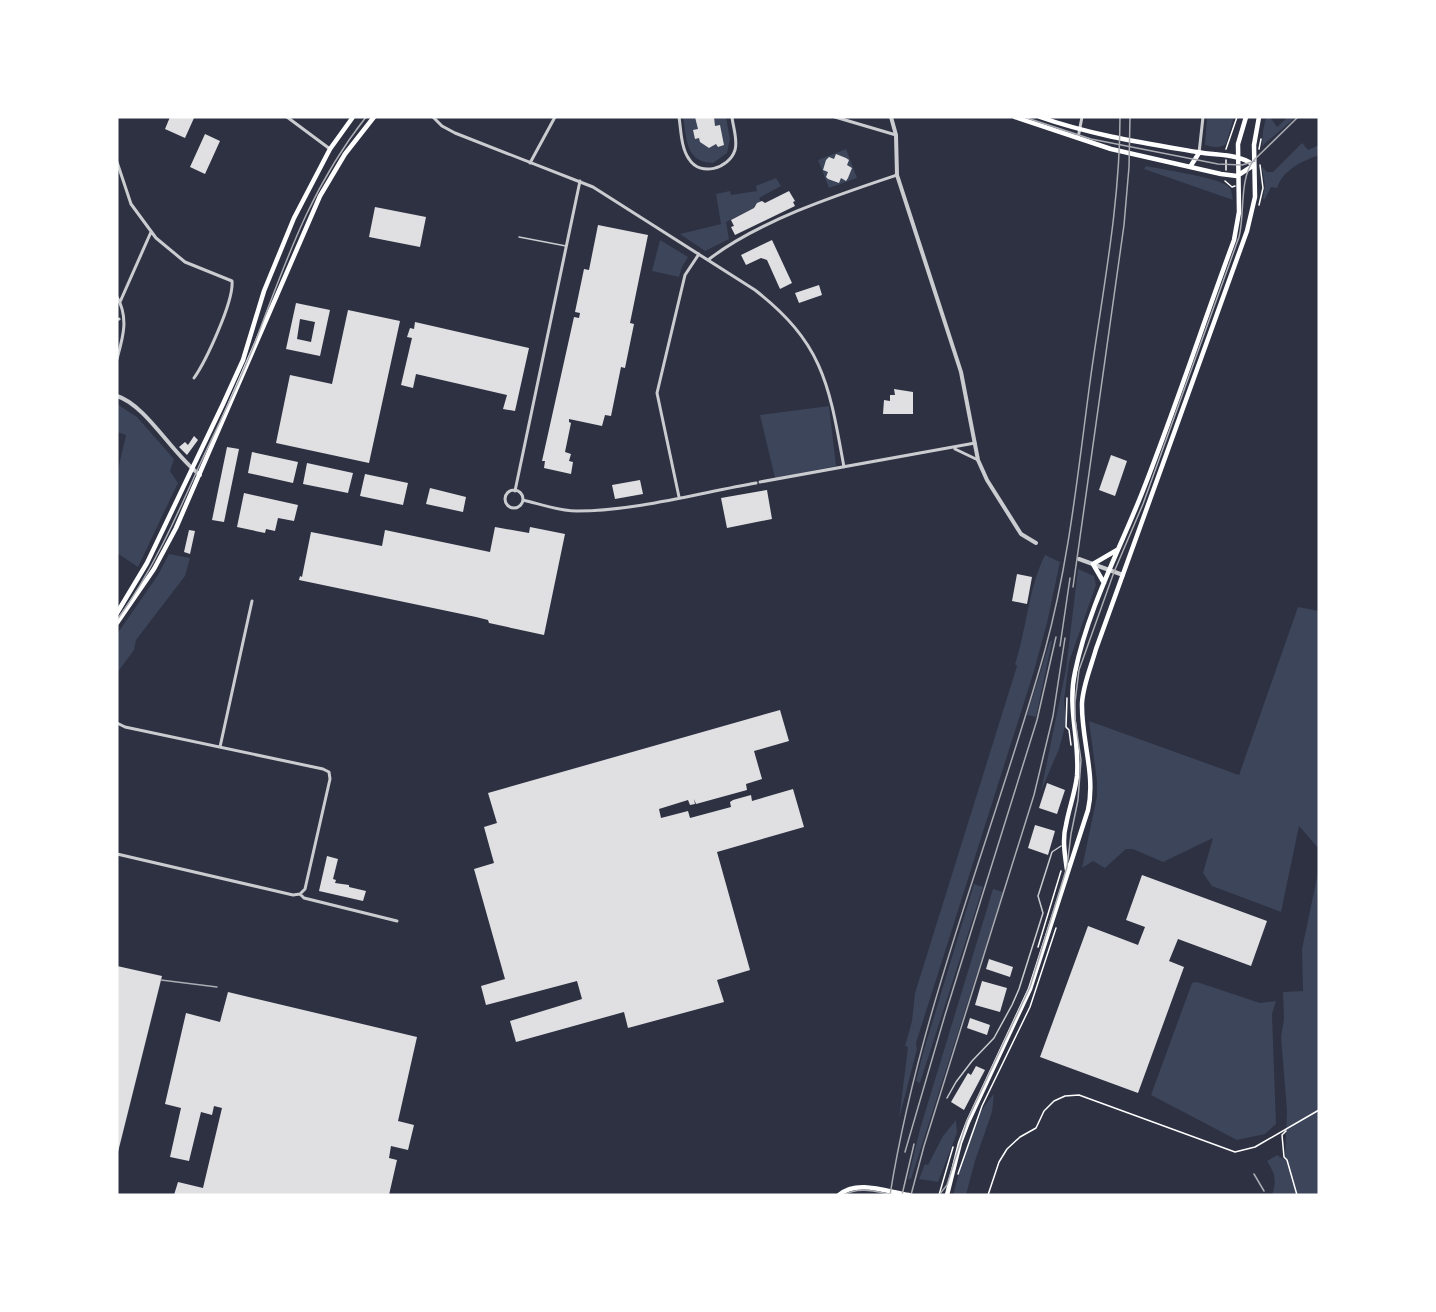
<svg xmlns="http://www.w3.org/2000/svg" width="1436" height="1312" viewBox="0 0 1436 1312" font-family="'Exo 2',sans-serif">
  <style>
    .green { fill: #3c4559 }
    .building { fill: #e0e0e3; fill-rule: evenodd }
    .lines { fill: none; stroke-linecap: round; stroke-linejoin: round }
    .path { stroke: #fff; stroke-width: 1.5 }
    .service { stroke: #caccd0; stroke-width: 1.5 }
    .minor { stroke: #caccd0; stroke-width: 3 }
    .tertiary { stroke: #caccd0; stroke-width: 4 }
    .secondary { stroke: #fff; stroke-width: 4.5 }
    .primary { stroke: #fff; stroke-width: 4.5 }
    .tram { stroke: #abadb3; stroke-width: 1.5 }
    .rail { stroke: #abadb3; stroke-width: 1.5 }
  </style>
  <rect width="100%" height="100%" fill="#2d3142"/>
  <path class="green" d="M683,117H726L730,139L727,153L713,163C685,162 687,139 683,117Z
    M1207,117H1234L1226,144C1218,149 1213,147 1205,145Z
    M1266,117H1270L1277,127L1288,117H1296L1262,146L1263,131Z
    M1302,143L1308,150L1319,145V155C1302,161 1283,170 1277,188L1271,187L1265,199H1263L1265,186L1262,167L1267,172H1273Z
    M846,149L857,178L829,188L818,160Z
    M1146,166C1160,169 1222,178 1229,187C1232,189 1232,196 1233,200L1144,169Z
    M776,178L781,186L759,198L761,202L754,206V208L726,222L729,239L705,251L680,234L721,224L716,194L730,191L731,195L757,191L756,186Z
    M660,240L688,257L682,267L679,277L652,271Z
    M117,404L137,417L174,459L170,471L178,483L138,567L117,553V474L126,435L117,432Z
    M829,406L836,466L775,478L760,415Z
    M169,554L190,558L185,576L136,640L134,650L117,673V634L158,575Z
    M1045,555L1060,562L1047,623L1034,671L916,1043L917,1049L899,1119L908,1047L905,1046L912,1021L915,993L1017,666L1015,664C1027,628 1028,589 1045,555Z
    M1078,569L1094,576L1096,585L1069,662L1064,700L1066,720L1064,730L1059,749L1041,791L1066,669Z
    M1298,607L1319,611V849L1299,826L1281,912L1212,886L1203,873L1213,838L1163,862L1133,849H1126L1105,868L1093,861L1082,868L1097,796V781L1089,721L1239,775Z
    M1050,641H1052L1036,717L1027,715Z
    M1319,868V1195H1272C1277,1180 1275,1174 1267,1161L1277,1155L1285,1160L1287,1111L1281,1037L1284,1019L1283,992L1303,991L1302,949Z
    M974,884L983,887L920,1083L916,1081L923,1053Z
    M993,889L1003,892L911,1179H908L920,1129Z
    M1197,982L1260,1003L1276,1001L1272,1014L1276,1124L1265,1134L1237,1140L1151,1095L1192,983Z
    M994,1094L992,1112L975,1161L966,1195H953C962,1164 971,1117 994,1094Z
    M956,1120L957,1133L938,1182L919,1179L925,1164L928,1165L943,1136Z"/>
  <path class="building" d="M170,117L194,118L185,138L165,129Z
    M695,117H714L715,126L720,125L724,145L718,147L716,144L709,148L700,142L699,138L695,139L693,130L698,129Z
    M205,134L220,141L205,174L190,167Z
    M836,154L846,158L849,160L847,165L852,168L848,178L846,181L841,178L839,183L828,179L826,177L828,172L823,170L826,160L829,157L834,159Z
    M789,191L795,201L793,202L795,206L735,235L731,227L734,226L731,220L754,208L757,203L762,201L765,203Z
    M375,207L426,217L420,247L369,237Z
    M598,225L648,235L630,323L634,324L625,368L621,367L611,416L605,415L602,426L569,419V422L571,423L565,452L571,454L569,461L573,462L571,474L544,468L545,461H542L574,317L579,318L580,313L575,312L584,269L589,270Z
    M772,240L792,283L780,289L767,260L761,258L746,265L741,255Z
    M819,285L822,295L799,303L795,293Z
    M296,303L330,310L320,356L286,349ZM300,319L315,322L311,342L297,339Z
    M348,310L400,321L369,463L276,443L290,375L332,384Z
    M415,322L529,348L515,411L503,409L507,395L416,374L413,388L401,385L412,338L407,337L410,328L414,329Z
    M894,389L913,392V414H883L884,400L890,401V395H895Z
    M194,436L198,440L187,455L179,447L185,442L188,445Z
    M227,447L239,449L224,522L212,520Z
    M252,452L298,462L293,483L248,473Z
    M1111,455L1127,461L1115,496L1099,490Z
    M307,463L353,473L348,493L303,484Z
    M365,474L408,483L403,505L360,496Z
    M640,480L643,494L615,499L612,485Z
    M430,488L466,497L463,512L426,504Z
    M767,490L772,519L727,528L721,498Z
    M244,493L298,505L294,521L278,518L275,531L266,529L265,533L237,527Z
    M495,527L529,533L530,527L565,534L544,635L489,623L488,620L476,617L299,580L300,576L302,577L311,532L382,546L385,530L490,552Z
    M189,530L195,531L190,554L184,552Z
    M1017,574L1032,577L1027,604L1012,601Z
    M780,710L789,741L754,751L762,779L746,784L747,790L696,804L694,799L695,804L690,805L688,800L659,809L661,818L688,811L690,818L731,807L730,802L733,800L751,795L752,801L793,789L804,827L717,852L750,970L717,980L724,1002L628,1028L624,1012L516,1042L510,1021L582,999L577,981L486,1005L481,986L505,979L474,869L494,863L484,827L497,823L488,793Z
    M1047,783L1065,790L1057,814L1039,808Z
    M1035,825L1055,831L1048,855L1028,848Z
    M327,856L338,859L333,879L336,880L335,883L349,885V887L366,891L363,901L319,891Z
    M1142,875L1267,921L1251,966L1178,939L1169,961L1184,967L1138,1093L1040,1057L1088,926L1138,945L1145,927L1126,920Z
    M989,959L1013,967L1010,977L986,969Z
    M117,966L162,976L118,1152H117Z
    M982,981L1007,988L1000,1012L975,1005Z
    M228,992L417,1037L398,1121L414,1125L408,1150L391,1146L389,1158L397,1160L389,1195H174L178,1182L203,1188L222,1108L214,1106L212,1115L201,1112L189,1161L170,1157L181,1108L165,1104L186,1013L220,1022Z
    M970,1018L990,1025L987,1035L967,1028Z
    M976,1066L985,1070L964,1110L951,1102L968,1073L971,1075Z"/>
  <g class="lines">
    <path class="path" d="M1226,149L1237,117
      M1259,149L1261,139
      M1226,170V160
      M1225,181L1232,187L1235,186
      M1259,205L1263,188L1260,165
      M1067,698L1066,727L1069,730L1071,745
      M1038,947L1061,871
      M1286,1131L1282,1135L1284,1157L1287,1160L1297,1195
      M958,1174L982,1106L1030,1007L1056,928
      M939,1195L953,1147
      M988,1195L999,1162L1007,1149L1020,1137L1036,1128L1044,1111L1054,1101L1065,1096L1079,1095L1235,1152L1255,1147L1319,1110"/>
    <path class="service" d="M519,237L566,246
      M947,1098L956,1082L972,1061L994,1038L1012,1005L1019,989L1043,913L1038,896L1052,852L1061,846"/>
    <path class="minor" d="M287,117L330,149
      M433,117L442,126L455,133L593,187L755,290C824,344 829,385 844,467
      M679,117C681,130 681,148 689,159C700,177 729,169 735,150C738,140 733,127 732,117
      M835,117L896,135
      M1078,138L1082,117
      M1199,153L1203,117
      M117,162L131,204L156,238L185,262L232,281C234,301 206,361 194,378
      M530,163L555,117
      M708,260C758,221 837,195 897,175
      M117,297C129,318 123,337 117,359
      M120,302L151,232
      M117,320L119,319
      M955,449L978,460
      M760,482L975,443
      M505 499a9 9 0 1 1 18 0a9 9 0 1 1-18 0Z
      M515,491L580,181
      M679,497L657,393L685,275L699,254
      M523,500C540,504 559,511 577,511C635,511 699,493 756,483
      M117,723L125,727L323,769L329,772L330,779L305,889L300,894
      M220,747L252,601
      M117,854L293,895L300,894L304,898L397,921"/>
    <path class="tertiary" d="M891,117L896,135L897,175L961,372L978,460L987,480L1021,534L1036,543
      M117,396C146,405 173,455 200,475
      M1079,559L1123,575"/>
    <path class="secondary" d="M117,613L147,563L223,404L243,360L264,291L294,218L330,149L353,117
      M117,623L154,569L176,528L320,196L345,154L374,117"/>
    <path class="primary" d="M1015,117L1111,149L1221,174L1237,176L1254,165
      M1040,117C1091,135 1144,143 1197,152C1218,156 1236,153 1254,165
      M1190,167L1199,153
      M1104,583L1093,564L1117,550
      M1067,870C1065,856 1062,839 1066,825C1069,808 1075,793 1077,776C1080,741 1067,708 1075,672C1088,609 1119,551 1142,493C1175,409 1203,324 1234,240L1239,212L1238,144L1246,117
      M839,1195C857,1179 888,1192 909,1195
      M947,1195L960,1143L968,1122L1030,989L1088,810C1096,775 1081,739 1082,703C1083,685 1091,667 1096,649L1247,231L1255,197L1254,145L1259,117"/>
    <path class="tram" d="M1024,117L1091,139L1218,164L1242,165L1255,161
      M117,620C152,572 176,518 200,464C219,423 240,382 256,340C287,258 311,187 366,117
      M844,1195C859,1186 877,1192 894,1195
      M939,1195L947,1185L967,1121L1030,987L1067,867L1071,834L1078,800L1081,760L1075,719V702L1079,670L1114,572L1143,504L1239,237C1245,214 1239,178 1254,160L1298,117"/>
    <path class="rail" d="M1073,587L1124,225L1129,167L1130,117
      M1060,646L1070,578
      M161,980L217,987
      M905,1152L945,1015L1037,720L1056,637
      M1254,1174L1264,1191
      M890,1195C920,1008 994,832 1045,650C1069,563 1078,471 1090,382C1102,294 1120,206 1120,117
      M902,1195L914,1144
      M911,1195L924,1146L1034,795L1053,716L1065,638"/>
  </g>
  <rect width="1436" height="1312" fill="none" stroke="#ffffff" stroke-width="237"/>
</svg>
